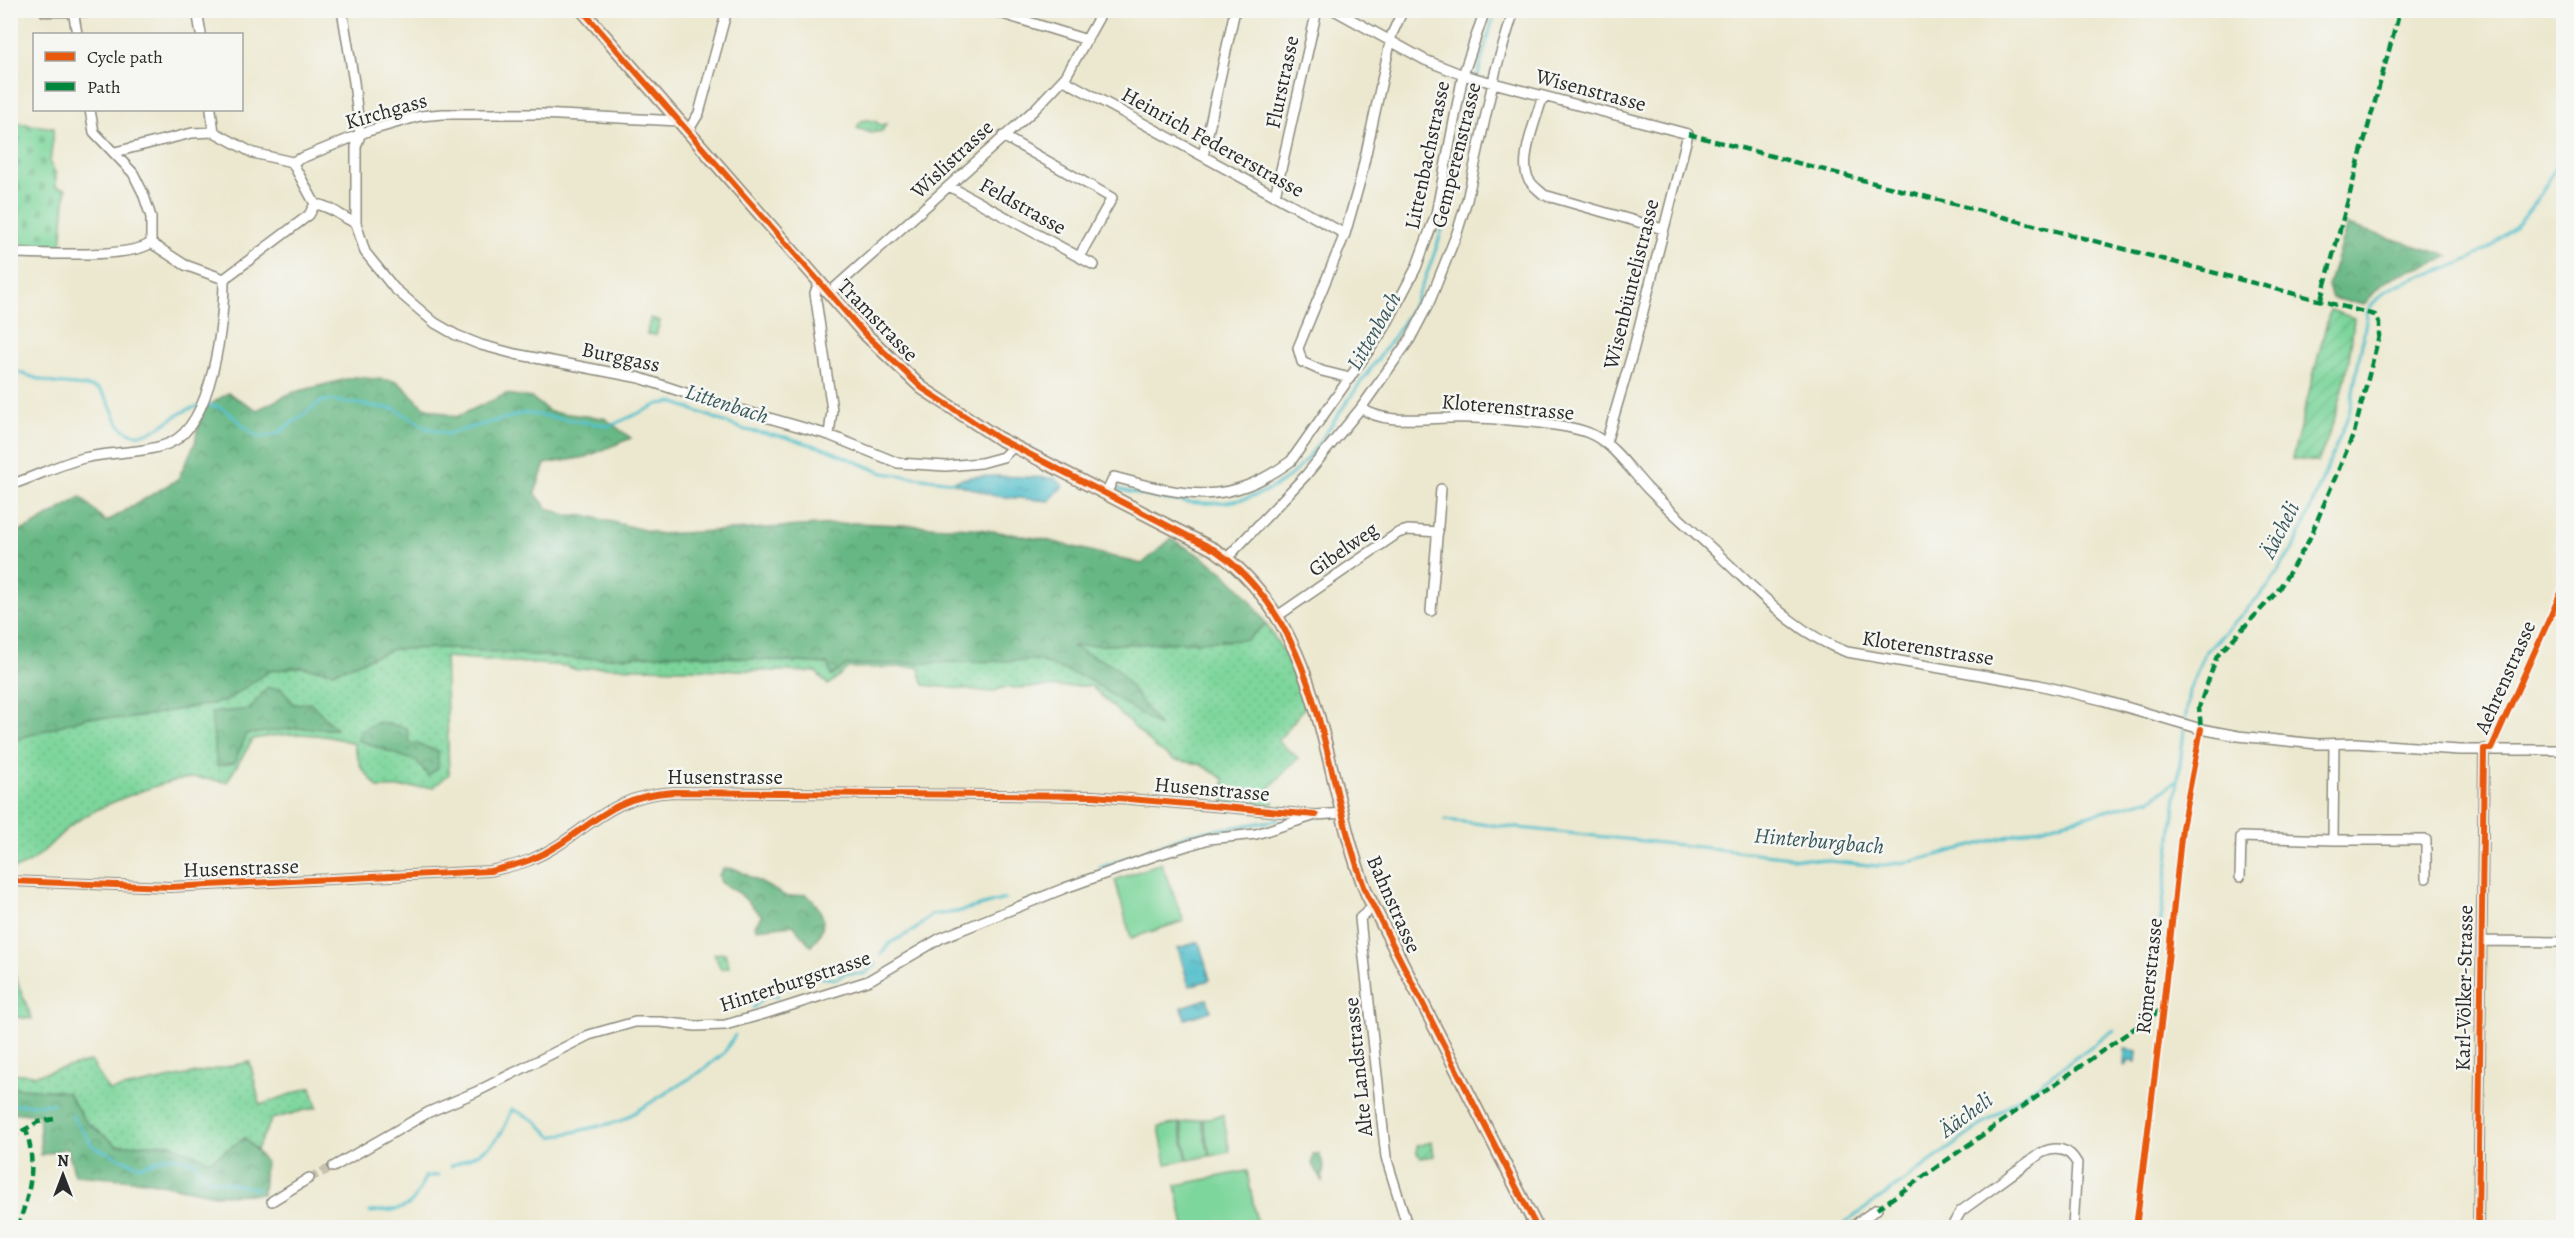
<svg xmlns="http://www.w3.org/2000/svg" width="2574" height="1238" viewBox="0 0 2574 1238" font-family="Alegreya,serif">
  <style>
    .grass { fill: url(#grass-dots); stroke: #548063; stroke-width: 1.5; fill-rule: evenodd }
    .forest { fill: url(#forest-crowns); stroke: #487157; stroke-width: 1.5 }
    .cemetery { fill: url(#cemetery-stones); stroke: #548063; stroke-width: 1.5 }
    .park { fill: url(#park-tufts); stroke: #548063; stroke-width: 1.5 }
    .garden { fill: url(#garden-furrows); stroke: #548063; stroke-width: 1.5 }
    .pitch { fill: #7dd69b; stroke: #548063; stroke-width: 1.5 }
    .water { fill: url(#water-ripples); stroke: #3e757b; stroke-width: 1.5 }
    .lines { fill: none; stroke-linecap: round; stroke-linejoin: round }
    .stream { stroke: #52bfcb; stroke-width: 3 }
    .street-tunnel { stroke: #c5c2ae; stroke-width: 9; stroke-dasharray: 9 4.5; stroke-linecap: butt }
    .street-casing { stroke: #8c8a7d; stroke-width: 12 }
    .secondary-casing { stroke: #8c8a7d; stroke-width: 15 }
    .street { stroke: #fff; stroke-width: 9 }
    .secondary { stroke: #fce5d0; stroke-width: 12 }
    .quiet { stroke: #00873e; stroke-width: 4.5; stroke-dasharray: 9 4.5; stroke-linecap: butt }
    .cycleway-casing { stroke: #f6f6f2; stroke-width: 10 }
    .cycleway { stroke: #e8590c; stroke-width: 6 }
    .labels { text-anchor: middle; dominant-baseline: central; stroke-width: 5; stroke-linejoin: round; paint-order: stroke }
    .street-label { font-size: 21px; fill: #2b2b2b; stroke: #f6f6f2 }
    .water-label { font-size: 22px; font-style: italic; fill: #37575b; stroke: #f6f6f2 }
  </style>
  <defs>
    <pattern id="grass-dots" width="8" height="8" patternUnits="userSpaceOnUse" patternTransform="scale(1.5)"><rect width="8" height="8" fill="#7dd69b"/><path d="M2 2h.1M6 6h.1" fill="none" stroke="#6cb886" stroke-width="1.8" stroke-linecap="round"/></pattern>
    <pattern id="forest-crowns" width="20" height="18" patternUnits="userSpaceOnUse" patternTransform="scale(1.5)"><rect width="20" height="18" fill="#66b783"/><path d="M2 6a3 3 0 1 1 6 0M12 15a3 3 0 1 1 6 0" fill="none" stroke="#54956b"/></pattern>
    <pattern id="cemetery-stones" width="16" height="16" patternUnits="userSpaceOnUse" patternTransform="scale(1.5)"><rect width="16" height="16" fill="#7dd69b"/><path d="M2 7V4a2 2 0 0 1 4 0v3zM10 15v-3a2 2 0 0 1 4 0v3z" fill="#6cb886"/></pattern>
    <pattern id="park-tufts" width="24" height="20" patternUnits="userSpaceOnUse" patternTransform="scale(1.5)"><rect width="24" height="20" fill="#7dd69b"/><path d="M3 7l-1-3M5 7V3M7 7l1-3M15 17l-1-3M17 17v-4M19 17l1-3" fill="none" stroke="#6cb886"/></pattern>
    <pattern id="garden-furrows" width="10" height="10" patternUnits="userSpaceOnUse" patternTransform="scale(1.5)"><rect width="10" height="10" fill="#7dd69b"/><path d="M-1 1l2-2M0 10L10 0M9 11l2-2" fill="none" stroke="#6cb886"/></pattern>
    <pattern id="water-ripples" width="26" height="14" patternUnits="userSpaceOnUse" patternTransform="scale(1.5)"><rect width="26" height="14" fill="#52bfcb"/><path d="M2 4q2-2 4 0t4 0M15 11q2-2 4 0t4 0" fill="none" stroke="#449ba5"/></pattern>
  </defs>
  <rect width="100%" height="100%" fill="#f6f6f2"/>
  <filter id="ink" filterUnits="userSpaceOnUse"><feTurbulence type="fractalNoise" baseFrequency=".0167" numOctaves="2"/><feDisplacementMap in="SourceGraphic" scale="12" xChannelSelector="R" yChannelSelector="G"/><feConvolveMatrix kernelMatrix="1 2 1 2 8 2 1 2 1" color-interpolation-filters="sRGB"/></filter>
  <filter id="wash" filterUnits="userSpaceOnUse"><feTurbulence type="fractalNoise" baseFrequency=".008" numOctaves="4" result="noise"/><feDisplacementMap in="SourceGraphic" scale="24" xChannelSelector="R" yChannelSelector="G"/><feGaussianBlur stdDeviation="1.35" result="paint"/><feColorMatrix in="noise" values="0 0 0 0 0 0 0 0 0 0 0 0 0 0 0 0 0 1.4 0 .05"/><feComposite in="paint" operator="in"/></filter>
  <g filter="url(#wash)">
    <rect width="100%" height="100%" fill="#ece8cf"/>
    <path class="grass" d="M1266,624L1286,656L1305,707L1278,741L1298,758L1271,786L1273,805L1223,802L1224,779L1200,764L1174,760L1156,748L1091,686L1002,688L992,692L924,685L918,667L848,668L828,685L816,672L600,667L576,670L566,666L445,657L449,774L434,787L378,788L361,767L353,743C319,732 288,732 253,739L227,782C217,781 205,778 195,778C165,779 103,804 77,821C55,835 38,866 11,869L10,741L88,717L127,719L226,701L269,671L301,667L334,671L393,649L449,648L579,659L682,654L828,664L832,676L847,665L1037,660L1088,679L1158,725L1070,646L1246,640ZM282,689L293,704L335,729L298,728L246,734ZM358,740L409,742L438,751L418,762Z
      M13,971L32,1019L11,1016V972Z
      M91,1061L109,1091L250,1062L260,1105L311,1087L317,1107L272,1119L256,1150L245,1138L210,1161L170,1144L117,1145L85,1121L67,1092L11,1087L10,1073L35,1075Z"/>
    <path class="forest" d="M2347,225L2449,256C2433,267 2417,267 2400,274C2384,280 2374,292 2364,305L2332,298L2328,286Z
      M355,377L397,381L424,407L456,417L506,394L532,398L550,412L604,418L631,438L586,457L545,464L535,493L547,508L566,515L588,516L661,534L854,523L973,528L1042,539L1142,564L1171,539C1213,561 1242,582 1266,624L1246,640L1072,646L1116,667L1160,727L1088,679L1037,660L847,665L831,676L828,664L682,654L579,659L449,648L394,649L334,672L301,667L269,671L226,701L126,719L88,717L11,741V535L32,526L81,497L106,522L178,479L195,443L201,411L228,393L257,410L291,393Z
      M267,688L282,689L293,704L311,703L336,729L298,728L247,734L234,763L217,766L211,713L250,709Z
      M378,722L407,728L409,742L438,751V768L428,776L418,762L358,740L360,731Z
      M724,868L736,869L787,897L806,894C826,911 829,927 811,946L793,925L756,929L755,925L762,916L739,893L721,883L719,875Z
      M11,1087L67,1092L85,1121L117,1145L170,1144L210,1161L245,1138L265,1161L263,1194L215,1195L145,1181L75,1175L67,1148L41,1155L39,1115L11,1112Z
      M1313,1154H1319L1324,1166L1322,1181L1312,1164Z"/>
    <path class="cemetery" d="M10,122L54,128L50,163L56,174V187L66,189L61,247L11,244Z"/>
    <path class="park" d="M865,120L875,121L880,125L886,124L882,131L871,133L857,128L860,122Z"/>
    <path class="garden" d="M2330,310L2354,318C2349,374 2340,410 2318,462L2292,459Z
      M650,318L660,321L656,335L647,334Z
      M725,953L729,967L721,969L714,954Z
      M1432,1142L1434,1156L1421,1158L1417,1153V1146Z"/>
    <path class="pitch" d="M1161,863L1184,921L1131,938L1115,880Z
      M1223,1115L1230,1152L1210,1156L1203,1119Z
      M1201,1119L1209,1156L1188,1160L1181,1123Z
      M1179,1123L1187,1160L1166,1164L1159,1127Z
      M1247,1171L1257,1223L1231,1227H1184L1176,1185Z"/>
    <path class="water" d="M996,476L1055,478L1063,486L1049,501L995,496L951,482L969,477Z
      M1199,942L1210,980L1189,986L1178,948Z
      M1207,999L1211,1011L1185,1019L1182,1007Z
      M2125,1049L2137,1051L2136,1062L2128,1061L2127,1066H2124Z"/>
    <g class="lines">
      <path class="stream" d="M10,370C25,374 40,380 54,383C67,385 83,384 95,388C114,395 110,426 131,433C159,442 178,399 215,406C233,410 243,430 259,437L275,435L321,402L328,400L395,409L427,428L447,434L525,413L610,426L659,404L673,402L745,430L785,437L826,449L883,473L953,482
        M1118,489C1182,506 1255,518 1304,462C1323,440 1337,415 1354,392C1377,358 1404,328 1420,290C1460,200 1465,103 1496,10
        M1445,820L1877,866L1914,861L2151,799L2178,780
        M1100,868L1190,834L1278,820
        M881,954L890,943L916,929L931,915L957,912L1005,899
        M790,988L812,976L836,979L845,973L864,974L876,964
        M753,1008L767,995L778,996
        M2145,1008L2152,993L2189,690L2205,653L2267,588L2296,544L2349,414L2368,310C2388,278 2429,277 2461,263C2511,241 2549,194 2564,143
        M10,1105L54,1104
        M72,1116L93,1146L124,1160L141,1166L169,1156L193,1161L208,1179L257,1189
        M451,1166C485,1151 500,1146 512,1109L536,1121L552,1137L621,1121L700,1072L724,1053L735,1035
        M370,1212C406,1208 411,1213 425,1177L438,1175
        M1838,1228L2114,1030"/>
    </g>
  </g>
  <g filter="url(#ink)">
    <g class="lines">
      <path class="street-tunnel" d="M309,1178L333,1167"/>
      <g class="street-casing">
        <path id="street" d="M73,10L77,34
          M197,10L201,34
          M342,10L354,82L360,135L356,147V223
          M990,10L1087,40
          M1334,10L1425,60L1463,75L1688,134L1633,351L1606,443
          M1705,10H1710
          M1064,80L1345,234
          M1543,96C1537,116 1519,159 1528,178C1531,185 1539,190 1544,195L1663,229
          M90,110L94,132L133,173L143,193L151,217V243
          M211,110L214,132
          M688,131L699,113L727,10
          M115,152L192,133L214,132L253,153L292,162L368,131L420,116L443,114H540L679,121
          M1203,156L1235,10
          M292,162L315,204C331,206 341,217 356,223L365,252L394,288L435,323L456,335L481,345L515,354L640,378L713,402L829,435L898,463L946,466L981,463L1003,457L1014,446
          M949,186L1079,257L1112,198L1003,136
          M1275,196L1317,10
          M151,243L185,265L224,279
          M10,253C42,253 129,259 151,243
          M1079,257L1094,265
          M224,279L309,215L315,204
          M819,283L815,293L832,410L829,435
          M829,293L1034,110L1066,76L1103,10
          M1350,378L1322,371L1302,362L1298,348L1345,234L1360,181L1392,34L1403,10
          M1361,408C1385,425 1420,418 1449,418C1478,417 1570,422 1593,435C1615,446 1631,471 1648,489C1671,512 1697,534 1721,557C1760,593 1796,634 1847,652L2039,685L2102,700L2201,729L2238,736L2317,744L2355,743L2459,750H2564
          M10,485C35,477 59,464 84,458C112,451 143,454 170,443C213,424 224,321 224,279
          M1106,494L1114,477C1186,496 1226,508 1291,461L1384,329L1416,268L1436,214L1463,75L1485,10
          M1227,558L1306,475L1361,408L1410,339L1429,303L1457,233L1467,200L1496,69L1514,10
          M1431,611L1441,489
          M1276,617L1398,533L1408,530L1438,532
          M2333,840H2426V878
          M2240,877L2241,837L2333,840L2334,744
          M10,881L170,887L490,871C503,868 517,865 530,860C587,836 602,796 674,792L1094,796L1316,815
          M1373,907L1360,918L1363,948L1386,1157L1408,1228
          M2481,941L2564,942
          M333,1167L429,1112L476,1092L589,1035L635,1022H660L696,1026L725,1025L764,1014L868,981L941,938L1065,888L1154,856L1209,839L1256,834L1316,815L1344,813
          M272,1201L309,1178
          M1850,1228L1877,1209
          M1951,1228L1961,1211L2041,1153C2056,1146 2069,1148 2077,1163L2073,1228
          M2478,1228L2484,749"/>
      </g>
      <g class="secondary-casing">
        <path id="secondary" d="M45,10H87
          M582,10L864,333L922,388L998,438L1215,550C1327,628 1321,779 1367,894L1537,1228"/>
      </g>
      <use href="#street" class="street"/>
      <use href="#secondary" class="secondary"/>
      <path class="quiet" d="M1688,134L2375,315L2379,323V336L2354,433L2308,542L2277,592L2217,656L2199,707L2201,729
        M2321,299L2400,10
        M10,1138L38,1122L54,1119
        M1877,1209L2162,1009
        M17,1228C30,1194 37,1164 26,1130"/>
      <g class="cycleway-casing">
        <path id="cycleway" d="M582,10L864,333L922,388L998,438L1215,550C1327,628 1321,779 1367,894L1537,1228
          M10,881L170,887L490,871C503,868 517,865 530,860C587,836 602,796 674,792L1094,796L1316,815
          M2136,1228L2163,1008L2182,828L2201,729
          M2478,1228L2484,749H2491L2564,586"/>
      </g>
      <use href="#cycleway" class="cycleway"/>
    </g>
  </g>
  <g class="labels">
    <g class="street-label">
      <text transform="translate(1282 82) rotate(-78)">Flurstrasse</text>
      <text transform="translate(1591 90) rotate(15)">Wisenstrasse</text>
      <text transform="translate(386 111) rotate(-16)">Kirchgass</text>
      <text transform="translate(1213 142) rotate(29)">Heinrich Federerstrasse</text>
      <text transform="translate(1427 155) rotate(-78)">Littenbachstrasse</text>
      <text transform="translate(1456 155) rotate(-76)">Gemperenstrasse</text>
      <text transform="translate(952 159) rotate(-43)">Wislistrasse</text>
      <text transform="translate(1023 206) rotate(29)">Feldstrasse</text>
      <text transform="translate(1631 284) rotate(-76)">Wisenbüntelistrasse</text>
      <text transform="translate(878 320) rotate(46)">Tramstrasse</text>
      <text transform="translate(621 357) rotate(12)">Burggass</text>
      <text transform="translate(1508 407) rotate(5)">Kloterenstrasse</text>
      <text transform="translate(1343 549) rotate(-35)">Gibelweg</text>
      <text transform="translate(1928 648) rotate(9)">Kloterenstrasse</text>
      <text transform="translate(2505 677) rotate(-66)">Aehrenstrasse</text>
      <text x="725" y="777">Husenstrasse</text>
      <text transform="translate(1212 789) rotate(5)">Husenstrasse</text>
      <text transform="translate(241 868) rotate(-2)">Husenstrasse</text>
      <text transform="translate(1394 904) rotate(66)">Bahnstrasse</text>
      <text transform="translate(2149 976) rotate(-84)">Römerstrasse</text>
      <text transform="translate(795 981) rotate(-18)">Hinterburgstrasse</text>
      <text transform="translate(2464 988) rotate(-89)">Karl-Völker-Strasse</text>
      <text transform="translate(1358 1067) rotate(-96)">Alte Landstrasse</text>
    </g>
    <g class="water-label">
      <text transform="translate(1374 331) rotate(-60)">Littenbach</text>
      <text transform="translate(727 404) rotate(18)">Littenbach</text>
      <text transform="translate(2280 530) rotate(-63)">Äächeli</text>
      <text transform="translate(1819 841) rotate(5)">Hinterburgbach</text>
      <text transform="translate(1966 1115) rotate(-36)">Äächeli</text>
    </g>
  </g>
  <rect width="2574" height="1238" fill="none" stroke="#f6f6f2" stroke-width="36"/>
  <rect x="33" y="33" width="210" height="78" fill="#f6f6f2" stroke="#a5a5a2" stroke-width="1.5"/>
  <rect x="45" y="52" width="30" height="9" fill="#e8590c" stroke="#a5a5a2" stroke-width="1.5"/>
  <text x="87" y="63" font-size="18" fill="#2b2b2b">Cycle path</text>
  <rect x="45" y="82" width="30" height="9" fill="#00873e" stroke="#a5a5a2" stroke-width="1.5"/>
  <text x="87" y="93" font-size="18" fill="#2b2b2b">Path</text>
  <g transform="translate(63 1175)" stroke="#f6f6f2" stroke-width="4.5" paint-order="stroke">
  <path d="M0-4.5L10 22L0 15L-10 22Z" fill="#2b2b2b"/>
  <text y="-9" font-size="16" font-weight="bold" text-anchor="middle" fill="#2b2b2b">N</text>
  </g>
</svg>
